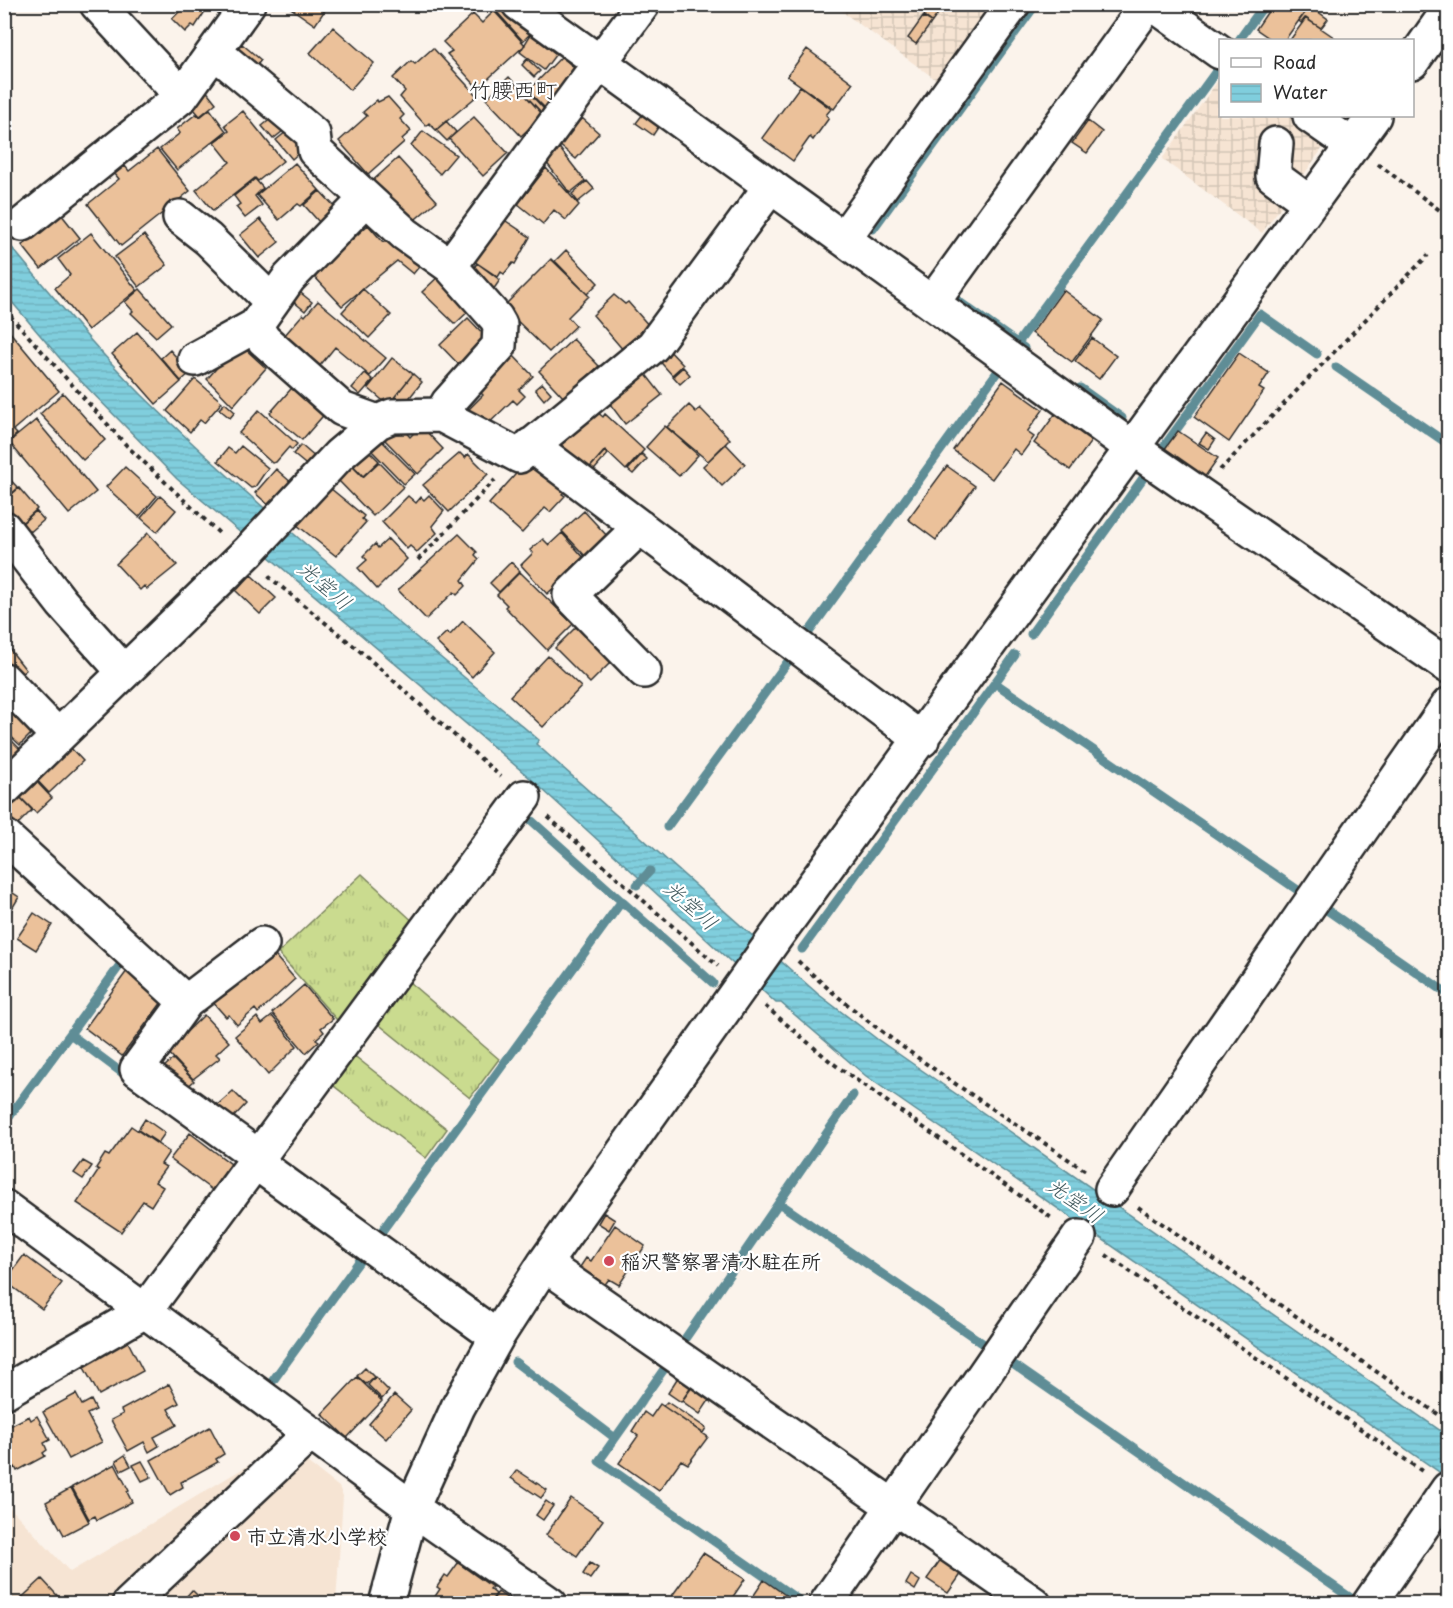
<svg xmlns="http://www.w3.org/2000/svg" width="1453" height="1608" viewBox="0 0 1453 1608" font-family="'Playpen Sans','Klee One',sans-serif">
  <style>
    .built { fill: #f6e4d3 }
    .industrial { fill: url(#industrial-grid) }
    .grass { fill: url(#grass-tufts); stroke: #7a835d; stroke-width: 1.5 }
    .water { fill: url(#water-rules); stroke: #5e8d96; stroke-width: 1.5 }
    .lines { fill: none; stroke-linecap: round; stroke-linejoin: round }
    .stream { stroke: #5e8d96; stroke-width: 9 }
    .building { fill: #ebc19a; stroke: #2b2b2b; stroke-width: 1.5 }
    .minor-casing { stroke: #2b2b2b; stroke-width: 38 }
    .path { stroke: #2b2b2b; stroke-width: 4; stroke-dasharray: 4.5 4.5; stroke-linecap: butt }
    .minor { stroke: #fff; stroke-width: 33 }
    .poi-dot { fill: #d1495b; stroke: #fff; stroke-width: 2 }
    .labels { text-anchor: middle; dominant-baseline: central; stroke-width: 4.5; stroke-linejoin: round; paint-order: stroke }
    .poi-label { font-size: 20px; font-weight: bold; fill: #2b2b2b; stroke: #fff; text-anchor: start }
    .water-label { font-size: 21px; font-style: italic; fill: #445c60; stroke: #fff }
    .quarter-label { font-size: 22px; fill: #2b2b2b; stroke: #fff }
  </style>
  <defs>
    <pattern id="industrial-grid" width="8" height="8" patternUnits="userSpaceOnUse" patternTransform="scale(1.5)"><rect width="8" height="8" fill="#f6e4d3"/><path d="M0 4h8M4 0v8" fill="none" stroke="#d3c4b5"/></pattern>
    <pattern id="grass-tufts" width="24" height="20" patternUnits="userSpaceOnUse" patternTransform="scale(1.5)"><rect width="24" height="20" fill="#cadb8f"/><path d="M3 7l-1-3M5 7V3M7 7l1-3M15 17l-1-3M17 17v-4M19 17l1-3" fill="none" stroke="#aebc7c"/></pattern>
    <pattern id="water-rules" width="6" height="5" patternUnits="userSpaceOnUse" patternTransform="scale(1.5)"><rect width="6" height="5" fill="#80cedd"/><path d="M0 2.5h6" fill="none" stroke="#6fb1be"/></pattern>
  </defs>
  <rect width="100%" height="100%" fill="#fbf3eb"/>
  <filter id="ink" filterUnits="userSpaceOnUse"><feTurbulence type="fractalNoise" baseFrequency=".0167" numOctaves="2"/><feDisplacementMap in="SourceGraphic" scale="12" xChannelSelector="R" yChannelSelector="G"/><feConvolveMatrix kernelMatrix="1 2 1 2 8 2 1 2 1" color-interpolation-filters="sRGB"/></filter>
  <g filter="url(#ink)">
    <path class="built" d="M284,1444L339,1487L343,1496L336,1603H5L4,1501L70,1572Z"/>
    <path class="industrial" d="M833,5H993L938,81Z
      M1220,78V116H1297L1325,145L1262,233L1162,159Z"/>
    <path class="grass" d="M362,874L418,926L344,1028L278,953Z
      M402,976L499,1059L470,1098L371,1018Z
      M347,1050L447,1129L426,1158L325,1079Z"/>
    <path class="water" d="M4,238C49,292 93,346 142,395C267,518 406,627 539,740L536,744L818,994L877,1039L1448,1436V1478L866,1076L781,1003H776L530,778L177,479L69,369L5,294Z"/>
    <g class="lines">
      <path class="stream" d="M1239,40L1265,4
        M873,229L1036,4
        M958,301L1024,348
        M1017,344L1220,66
        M1336,367L1448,444
        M1080,388L1122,418
        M1163,448L1260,314L1317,354
        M1031,634L1146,474
        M804,639L998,371
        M995,683L1305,895
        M532,821L713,983
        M667,827L789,660
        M637,885L650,871
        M1324,908L1448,994
        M802,949L1015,655
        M70,1034L120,965
        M4,1123L70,1034L121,1072
        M779,1203L991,1349
        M379,1235L622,901
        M680,1346L853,1095
        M1007,1360L1358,1603
        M515,1362L615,1438
        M667,1365L599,1461L804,1604
        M269,1386L363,1256"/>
    </g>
    <path class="building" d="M187,4H197L204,13L195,27L192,25L185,32L172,19Z
      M285,4H329L315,25Z
      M932,4H945L932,22L924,16Z
      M1273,4L1310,5L1285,40H1272L1256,29Z
      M1310,6L1328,19L1321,28L1305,18L1301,23L1299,21Z
      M499,8L530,34L523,41L496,11Z
      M494,11L525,45L478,88L447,54L452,51L443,42L473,14L482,23Z
      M923,17L932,22L916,44L908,38Z
      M1306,18L1338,40H1290Z
      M333,27L374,63L350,90L310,53Z
      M531,34L556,54L544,70L520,52Z
      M242,44L261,60L254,69L234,53Z
      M433,48L477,96L436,130L429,123L426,126L400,97L405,91L393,78L411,61L415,64Z
      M807,49L853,83L834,109L787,76Z
      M562,56L579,73L545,108L528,91Z
      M527,59L540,71L534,77L522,65Z
      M509,77L543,115L521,136L486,99Z
      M521,84L544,109L541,112L518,87Z
      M800,86L831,109L826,115L829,118L813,140L810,137L793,161L762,138Z
      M205,89L216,103L200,116L188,102Z
      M388,97L404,115L400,119L411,131L402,139L404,142L368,174L339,141L367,116L363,112L377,100L378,102Z
      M210,109L226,131L177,170L160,149L180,133L177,129L196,114L200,117Z
      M243,111L283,161L258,181L255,178L213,211L196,190L230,162L214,142L229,131L225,125Z
      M643,114L659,126L653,135L636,123Z
      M474,117L508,153L483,176L449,139Z
      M272,118L283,131L273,139L262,126Z
      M582,118L599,133L576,159L558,144Z
      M446,121L456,132L447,141L436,130Z
      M1088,121L1102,132L1087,153L1072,143Z
      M423,131L456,155L440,174L411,146Z
      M286,132L302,150L292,159L276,140Z
      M557,145L585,181L570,193L542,157Z
      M157,149L190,191L121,246L88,204L119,179L115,174L125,166L129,171Z
      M398,158L437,201L411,223L370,183Z
      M295,163L319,190L301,206L298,204L279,220L257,195Z
      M546,168L579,205L566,220L554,210L543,224L518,204Z
      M255,179L263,188L255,196L262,205L245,218L236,207L240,204L234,196Z
      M587,181L594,189L578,202L572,194Z
      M320,191L335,207L319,222L304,205Z
      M61,214L80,238L41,269L22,245L26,243L23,239Z
      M500,217L530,237L515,264L513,263L504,274L501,272L498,277L471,259Z
      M260,219L279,242L259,258L240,235Z
      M368,225L383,242L389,237L423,262L413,274L397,261L342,306L313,275Z
      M91,233L137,290L88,330L55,288L70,275L58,259Z
      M144,235L167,265L139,287L115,257Z
      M566,250L598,283L587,294L555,261Z
      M551,259L589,296L568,317L576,326L549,352L503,307Z
      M477,263L500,280L491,293L472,271Z
      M441,274L473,307L455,324L422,292Z
      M140,289L171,324L156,337L131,313L133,311L125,302Z
      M296,289L312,302L305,311L289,298Z
      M363,289L391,315L369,338L342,312Z
      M1063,290L1103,320L1072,362L1032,333Z
      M614,295L625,304L628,302L650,327L624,351L593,315Z
      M318,301L386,358L370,376L335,347L314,373L278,343L303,314L305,316Z
      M468,318L490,341L462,368L440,345Z
      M4,325L59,391L13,430L17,434L7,443L4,440Z
      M137,332L181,382L156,404L112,354Z
      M1092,338L1116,356L1099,379L1075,361Z
      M573,339L599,366L564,398L539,371Z
      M237,345L243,347L266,368L233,406L207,379Z
      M665,346L683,365L672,375L655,356Z
      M170,350L190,373L181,381L161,358Z
      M1239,353L1269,373L1259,388L1264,391L1229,442L1194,417Z
      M512,354L533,376L519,390L525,396L517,404L513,400L483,429L467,411L483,395L476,388Z
      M392,358L413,374L388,405L368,388Z
      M683,367L690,375L680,384L673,376Z
      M644,372L662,395L625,424L607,400Z
      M365,373L373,380L360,395L352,388Z
      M413,374L422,382L402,407L393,399Z
      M195,379L222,402L204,423L200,420L190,432L167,411Z
      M1003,381L1043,410L1027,432L1034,437L1021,455L1014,449L992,479L953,450Z
      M297,382L328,410L302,440L270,413Z
      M542,383L551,393L544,400L535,389Z
      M63,393L105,440L83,460L40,414Z
      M225,403L235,412L230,418L219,409Z
      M589,405L603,417L605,414L644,450L626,470L605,450L584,474L553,446Z
      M689,405L696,412L700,408L730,439L708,461L667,427Z
      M259,410L297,444L292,450L289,447L276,462L272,463L239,433Z
      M1056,413L1092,440L1070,470L1034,443Z
      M36,420L96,492L69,514L9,442Z
      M399,425L410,437L421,426L443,449L418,474L384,439Z
      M665,426L698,455L679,476L646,447Z
      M1178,431L1218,458L1204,478L1164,450Z
      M1206,433L1215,440L1209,449L1199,443Z
      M382,441L415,474L404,484L372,451Z
      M726,444L745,464L722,486L703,466Z
      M301,445L317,459L310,468L293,454Z
      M241,446L268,468L255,487L251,488L218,461L228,448L235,453Z
      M365,447L379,461L363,476L350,462Z
      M605,451L608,454L589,476L585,473Z
      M460,453L465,458L468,454L488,474L449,512L423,485Z
      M642,454L647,459L633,474L628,470Z
      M530,458L566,490L562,494L565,496L550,512L545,508L522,533L489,504Z
      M379,462L403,487L373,516L338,480L352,466L363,477Z
      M947,466L975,486L936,540L908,519Z
      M125,467L157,496L139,517L106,487Z
      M276,469L293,484L272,508L255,493Z
      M4,473L18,488L4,500Z
      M19,488L37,509L15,529L4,517V501Z
      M330,488L364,516L362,519L366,522L336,556L292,521Z
      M429,495L444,511L432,526L437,533L417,552L410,546L407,549L382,522L408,496L416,503L421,497L424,500Z
      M160,496L176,510L157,532L141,518Z
      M36,511L44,520L27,535L19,526Z
      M584,511L609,538L587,558L562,531Z
      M148,533L177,565L147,589L144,586L140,590L116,564Z
      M562,533L585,559L547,594L521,565L533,553L530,550L543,539L549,545Z
      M459,534L477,552L475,555L479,559L462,580L466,586L457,595L454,592L426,619L398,590Z
      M388,539L407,559L377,589L358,568L367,560L363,556L375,544L378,548Z
      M511,562L520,571L499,592L490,583Z
      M520,572L573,624L547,650L505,607L507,605L497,595Z
      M251,575L276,598L260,614L236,591Z
      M463,621L495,652L472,677L436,642L447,632L450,635Z
      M578,625L613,660L590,683L555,648Z
      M4,642L26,670L13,681L4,670Z
      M548,656L581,687L543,727L510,696Z
      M4,689L40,725L20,745L4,730Z
      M4,733L21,750L4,766Z
      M68,745L83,761L49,793L34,777Z
      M33,778L52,798L36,813L17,794Z
      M15,792L32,810L13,829L4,820V803Z
      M4,881L10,885L7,889L19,897L4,922Z
      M34,913L52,925L36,950L17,938Z
      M270,950L295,979L258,1013L255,1009L237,1025L229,1015L226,1017L211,1000Z
      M127,971L165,998L122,1056L85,1028Z
      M304,985L333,1019L321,1028L324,1032L316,1039L319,1041L306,1053L272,1013Z
      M204,1015L229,1042L216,1054L220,1058L193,1079L167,1051Z
      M272,1016L297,1046L268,1075L235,1036L257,1017L262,1024Z
      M173,1059L194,1081L185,1089L164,1067Z
      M233,1091L246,1104L228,1123L215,1107Z
      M145,1119L165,1133L158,1143L138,1130Z
      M131,1126L169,1152L161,1164L166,1167L155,1182L163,1187L151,1206L143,1201L121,1232L77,1203L99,1170L96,1168L105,1154L109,1156Z
      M190,1133L231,1164L212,1190L170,1159Z
      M83,1161L92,1166L83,1179L74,1173Z
      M604,1213L615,1220L609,1230L598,1223Z
      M615,1225L645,1246L619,1285L609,1279L601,1290L576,1273L586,1258L591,1261Z
      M24,1255L62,1283L42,1309L5,1281Z
      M126,1338L143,1371L99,1395L81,1362Z
      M365,1368L374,1377L366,1384L357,1376Z
      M680,1374L694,1383L681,1402L668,1393Z
      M357,1377L382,1401L347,1438L322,1414Z
      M375,1377L389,1391L382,1399L368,1385Z
      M695,1383L712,1396L700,1414L682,1401Z
      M169,1384L179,1403L168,1409L177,1425L154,1437L159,1446L149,1452L144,1442L128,1451L111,1420L123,1414L121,1410Z
      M76,1394L82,1405L91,1400L96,1410L87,1414L102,1442L69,1459L43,1412Z
      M394,1395L411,1410L386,1439L369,1424Z
      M667,1402L706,1428L703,1433L663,1406Z
      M660,1404L708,1437L688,1464L681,1460L659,1491L619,1463L638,1436L632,1431L644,1412L651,1417Z
      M29,1416L31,1420L37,1416L50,1440L44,1443L47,1450L43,1453L45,1456L17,1471L15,1467L11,1470L8,1463L4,1465V1429Z
      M210,1427L224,1454L216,1459L218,1462L181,1482L183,1487L170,1495L151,1460Z
      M125,1455L131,1466L121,1471L116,1461Z
      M142,1461L151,1477L142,1481L133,1465Z
      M115,1464L129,1491L127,1492L132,1502L97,1520L95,1516L89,1519L72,1487Z
      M517,1470L547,1490L541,1498L511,1478Z
      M71,1488L89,1522L64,1535L46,1502Z
      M571,1498L603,1520L577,1556L546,1535Z
      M546,1501L553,1506L543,1520L536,1515Z
      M703,1553L745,1579L728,1604H666Z
      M941,1559L962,1573L948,1593L927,1579Z
      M458,1563L492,1587L490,1589L496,1594L489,1604H430L440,1589L437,1587L445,1575L448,1577Z
      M590,1563L598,1568L590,1579L583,1574Z
      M911,1575L920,1581L915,1590L906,1584Z
      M42,1579L65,1604H15Z
      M764,1580L798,1604H748Z
      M192,1590L200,1598L194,1604H180Z
      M498,1592L515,1604H490Z"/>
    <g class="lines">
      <g class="minor-casing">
        <path id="minor" d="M97,4L182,96
          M519,4L1131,447L1448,666
          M1153,4L1220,52
          M215,52L313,134L315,151L405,234L450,266L496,318L500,325L499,346L448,403L441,415
          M1412,62L1448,11
          M1310,116L1353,146
          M1276,144L1273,176L1310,203
          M366,199L289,278L255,326L264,340L342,409L378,422
          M180,217L208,239L272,302
          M23,224L182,96L248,4
          M844,238L1013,4
          M450,266L643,4
          M932,303L1148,4
          M195,359L255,326
          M531,445L922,740
          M640,527L570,595L644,671
          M4,528L62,603L124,672
          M4,680L58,736
          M4,789L249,551L339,455L378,422L392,416L441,415L519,456L653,346L771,186
          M4,836L186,1002L137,1069L259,1157
          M186,1002L262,944
          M255,1162L497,1337
          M1112,1189L1448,705
          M4,1207L412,1508L550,1604
          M544,1264L1034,1604
          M4,1392L145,1311L524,797
          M129,1604L311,1433
          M386,1604L412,1508L458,1407L497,1337L544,1264L775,938L1374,116
          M826,1604L1079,1237
          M1369,1604L1448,1489"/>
      </g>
      <path class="path" d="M1378,164L1442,212
        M4,309L127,446L222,536
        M1220,470L1428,255
        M418,560L495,480
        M268,576L366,656L501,777
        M548,817L718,966
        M798,961C884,1043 990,1105 1087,1172
        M765,1006L831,1062L1053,1219
        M1138,1207L1448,1421
        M1106,1255L1422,1471"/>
      <use href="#minor" class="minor"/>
    </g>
  </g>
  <g class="poi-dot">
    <circle cx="609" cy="1261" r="6"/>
    <circle cx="235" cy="1536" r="6"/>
  </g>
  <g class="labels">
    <g class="poi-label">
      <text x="621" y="1261">稲沢警察署清水駐在所</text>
      <text x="247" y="1536">市立清水小学校</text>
    </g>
    <g class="water-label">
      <text transform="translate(326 584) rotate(41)">光堂川</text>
      <text transform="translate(692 904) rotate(42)">光堂川</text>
      <text transform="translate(1076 1199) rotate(35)">光堂川</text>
    </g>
    <g class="quarter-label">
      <text x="513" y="88">竹腰西町</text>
    </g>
  </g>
  <rect width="1453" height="1608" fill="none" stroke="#fff" stroke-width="24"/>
  <rect x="12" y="12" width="1429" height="1584" fill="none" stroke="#2b2b2b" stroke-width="2" filter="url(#ink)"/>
  <rect x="1219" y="39" width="195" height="78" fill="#ffffff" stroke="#aaaaaa" stroke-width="1.5"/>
  <rect x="1231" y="58" width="30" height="9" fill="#ffffff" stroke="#aaaaaa" stroke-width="1.5"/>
  <text x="1273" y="69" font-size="18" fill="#2b2b2b">Road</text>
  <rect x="1231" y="84" width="30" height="18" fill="url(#water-rules)" stroke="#aaaaaa" stroke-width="1.5"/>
  <text x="1273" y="99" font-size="18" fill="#2b2b2b">Water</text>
</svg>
